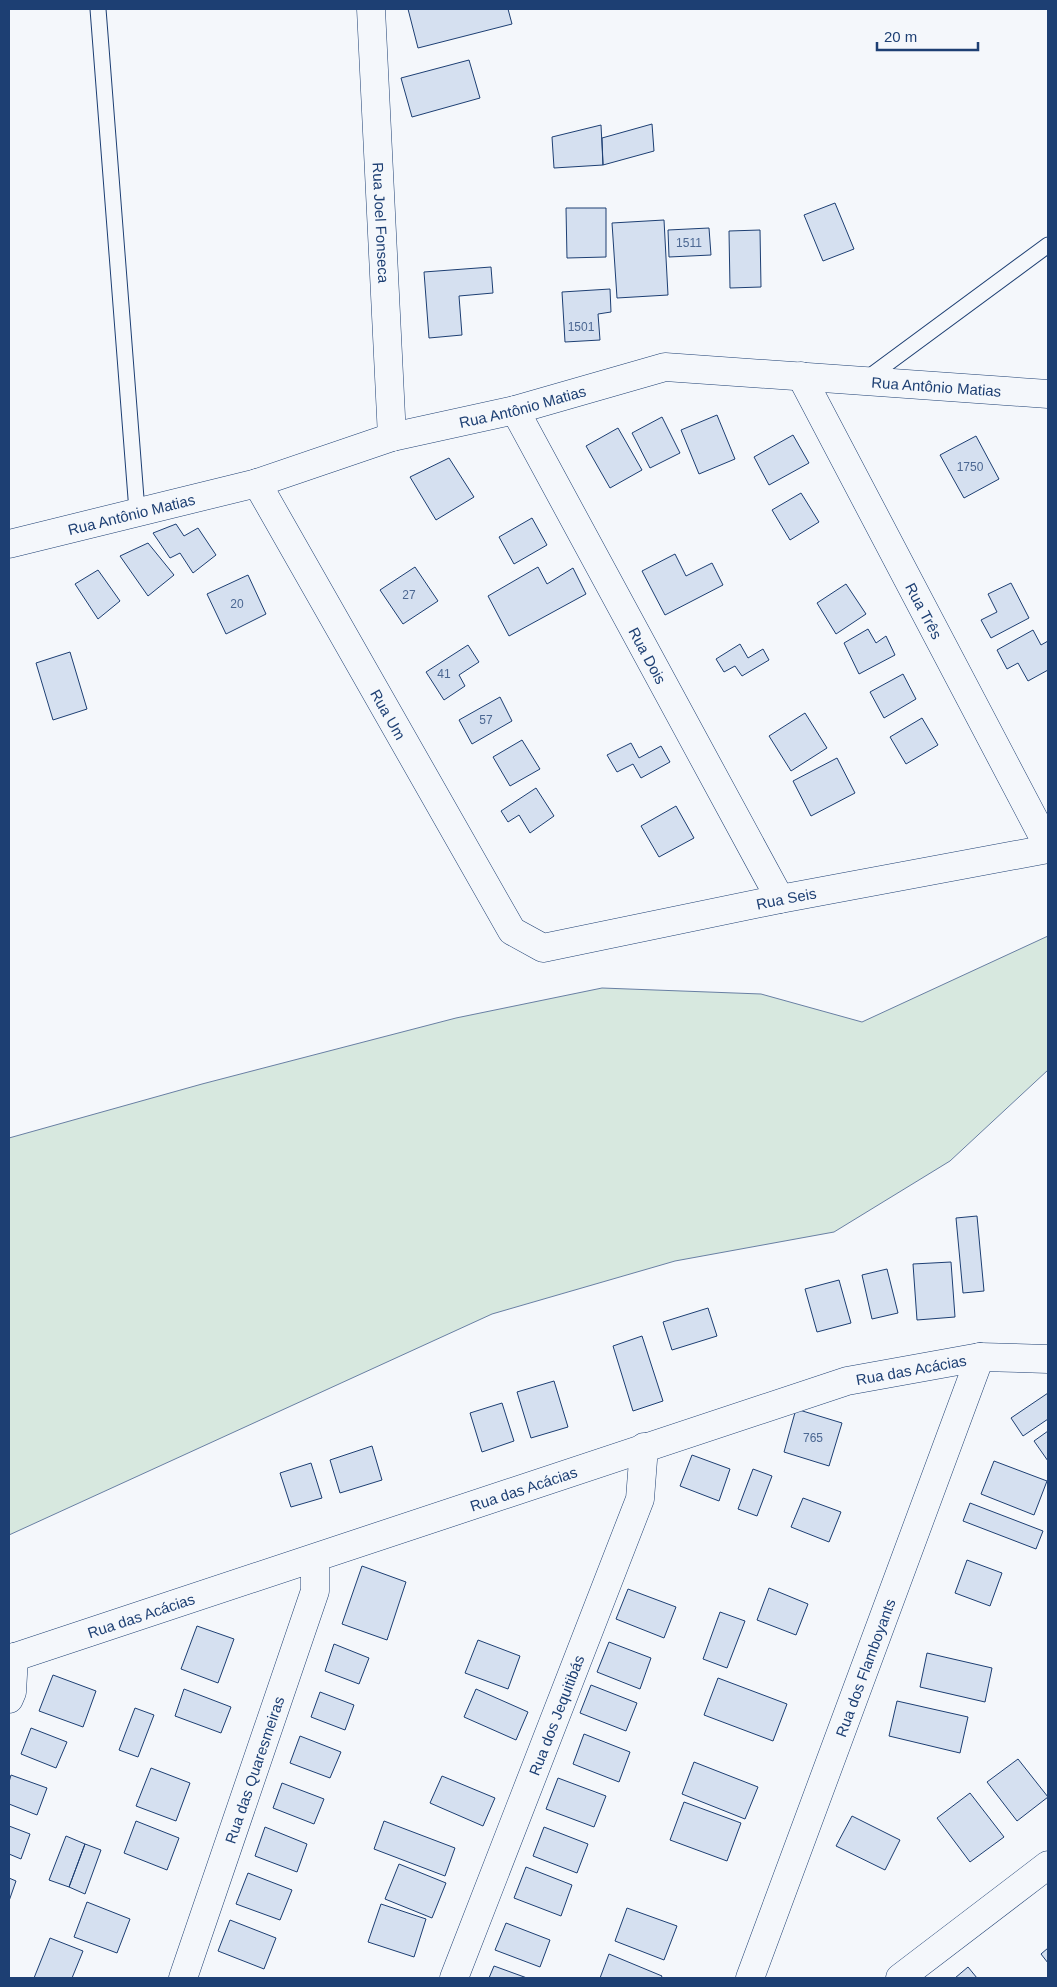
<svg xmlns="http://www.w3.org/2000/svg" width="1057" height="1987" viewBox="0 0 1057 1987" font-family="Helvetica,sans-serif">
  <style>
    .green { fill: #d7e8df; stroke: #687fa3 }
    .building { fill: #d5e0f0; stroke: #1d3f73 }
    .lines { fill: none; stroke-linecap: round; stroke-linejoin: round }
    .lane-casing { stroke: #1d3f73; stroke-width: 17 }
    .street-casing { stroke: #1d3f73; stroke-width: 29 }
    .secondary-casing { stroke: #1d3f73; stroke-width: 29 }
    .lane { stroke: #f4f7fb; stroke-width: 15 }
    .street { stroke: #f4f7fb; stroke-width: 28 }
    .secondary { stroke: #f4f7fb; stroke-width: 28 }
    .labels { text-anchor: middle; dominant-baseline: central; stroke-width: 4; stroke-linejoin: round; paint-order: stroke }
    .number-label { font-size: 12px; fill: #4b6792 }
    .street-label { font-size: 15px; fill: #1d3f73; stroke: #f4f7fb }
  </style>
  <rect width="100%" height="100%" fill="#f4f7fb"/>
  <path class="green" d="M1048,936V1070L950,1161L834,1232L675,1261L492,1314L9,1535V1138L202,1084L456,1018L602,988L761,994L862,1022Z"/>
  <path class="building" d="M408,9H508L512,24L418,48Z
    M469,60L480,98L412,117L401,78Z
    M652,124L654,151L603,165L602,138Z
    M601,125L603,165L554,168L552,137Z
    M835,203L854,249L823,261L804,215Z
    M566,208H606V257L567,258Z
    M664,220L668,295L617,298L612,223Z
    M709,228L711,255L669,257L668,230Z
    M760,230L761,287L730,288L729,231Z
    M491,267L493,293L459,296L462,335L429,338L424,272Z
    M610,289L611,312L598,314L600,340L565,342L562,292Z
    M717,415L735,459L699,474L681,430Z
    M662,417L680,453L650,468L632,433Z
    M618,428L642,470L610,488L586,446Z
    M793,435L809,463L769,485L754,457Z
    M976,436L999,479L964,498L940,455Z
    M449,458L474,497L436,520L410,477Z
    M801,493L819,522L790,540L772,510Z
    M532,518L547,545L514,564L499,537Z
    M176,524L184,536L198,528L216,555L193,573L180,553L170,558L153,533Z
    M148,543L174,575L148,596L120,556Z
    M675,554L686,576L712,563L723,585L665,615L642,571Z
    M415,567L438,601L403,624L380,590Z
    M538,567L547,584L573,568L586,594L509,636L488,596Z
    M98,570L120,601L98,619L75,584Z
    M248,575L266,614L226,634L207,594Z
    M1011,583L1029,618L991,638L981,620L997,612L988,594Z
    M846,584L866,614L836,634L817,603Z
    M868,629L876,643L886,636L895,655L859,674L844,643Z
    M1033,630L1041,645L1048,641V670L1028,681L1018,663L1007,669L997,650Z
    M740,644L748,658L763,649L769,660L742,676L735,666L724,672L716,659Z
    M468,645L479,662L459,675L465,686L444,700L426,672Z
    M70,652L87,709L53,720L36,663Z
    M903,674L916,699L884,718L870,692Z
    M500,697L512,721L472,744L459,720Z
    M805,713L827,748L791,771L769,736Z
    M922,718L938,745L906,764L890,737Z
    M522,740L540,769L510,786L493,757Z
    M631,743L639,758L661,746L670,762L641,778L633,764L617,772L607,755Z
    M837,758L855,793L811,816L793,781Z
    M536,788L554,816L530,833L519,815L508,822L501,811Z
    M676,806L694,838L659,857L641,826Z
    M977,1216L984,1291L963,1293L956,1218Z
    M951,1262L955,1317L917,1320L913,1264Z
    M887,1269L898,1313L872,1319L862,1275Z
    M839,1280L851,1323L817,1332L805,1289Z
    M708,1308L717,1336L672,1350L663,1322Z
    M642,1336L663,1401L633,1411L613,1346Z
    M554,1381L568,1427L531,1438L517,1392Z
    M1048,1393V1419L1023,1436L1011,1418Z
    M502,1403L514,1441L482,1452L470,1413Z
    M796,1409L842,1423L829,1466L784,1452Z
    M1048,1431V1461L1034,1441Z
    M372,1446L382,1480L340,1493L330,1460Z
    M692,1455L730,1469L719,1501L680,1486Z
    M994,1461L1047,1481L1034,1515L981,1494Z
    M311,1463L322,1498L291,1507L280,1473Z
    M753,1469L772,1476L757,1516L738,1509Z
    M803,1498L841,1512L829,1542L791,1527Z
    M970,1503L1043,1531L1036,1549L963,1521Z
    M967,1560L1002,1573L990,1606L955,1593Z
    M362,1566L406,1582L387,1640L342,1624Z
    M769,1588L808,1604L796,1635L757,1620Z
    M628,1589L676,1607L664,1638L616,1619Z
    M720,1612L745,1621L727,1668L703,1659Z
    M197,1626L234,1639L218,1683L181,1669Z
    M478,1640L520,1656L508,1689L465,1673Z
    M609,1642L651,1658L640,1689L597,1672Z
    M334,1644L369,1658L359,1684L325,1671Z
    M927,1653L992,1668L985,1702L920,1687Z
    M53,1675L96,1691L83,1727L39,1711Z
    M718,1678L787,1704L773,1741L704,1715Z
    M591,1685L637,1703L626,1731L580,1713Z
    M184,1689L231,1707L221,1733L175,1716Z
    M476,1689L528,1712L516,1740L464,1717Z
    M320,1692L354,1705L345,1730L311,1717Z
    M897,1701L968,1717L960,1753L889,1736Z
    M135,1708L154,1715L138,1757L119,1750Z
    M31,1728L67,1742L56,1768L21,1754Z
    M584,1734L630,1752L619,1782L573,1764Z
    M300,1736L341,1752L330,1778L290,1763Z
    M1018,1759L1048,1797L1017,1821L987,1782Z
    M694,1762L758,1787L745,1819L682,1794Z
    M151,1768L190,1783L176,1821L136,1806Z
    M11,1775L47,1788L37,1815L9,1804V1782Z
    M442,1776L495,1798L483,1826L430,1803Z
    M558,1778L606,1796L594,1827L546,1809Z
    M282,1783L324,1799L314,1824L273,1808Z
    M970,1793L1004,1837L970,1862L937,1818Z
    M684,1802L741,1823L727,1861L670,1840Z
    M852,1816L900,1840L885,1870L836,1846Z
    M136,1821L179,1838L167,1870L124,1853Z
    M384,1821L455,1848L445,1876L374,1849Z
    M9,1826L30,1834L21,1859L9,1854Z
    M265,1827L307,1844L297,1872L255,1856Z
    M544,1827L588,1844L577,1873L533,1856Z
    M66,1836L85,1844L69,1887L49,1880Z
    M85,1844L101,1850L85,1894L69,1887Z
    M399,1864L446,1883L432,1918L385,1899Z
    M526,1867L572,1885L561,1916L514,1898Z
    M248,1873L292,1890L280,1920L236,1904Z
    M9,1878L16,1881L9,1901Z
    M87,1902L130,1919L117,1953L74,1937Z
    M381,1904L426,1919L414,1957L368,1942Z
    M627,1908L677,1926L664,1960L615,1941Z
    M230,1920L276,1938L264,1969L218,1951Z
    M506,1923L550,1940L540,1967L495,1950Z
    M50,1938L83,1951L72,1978H34Z
    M1048,1948V1963L1041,1954Z
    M609,1954L662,1976L661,1978H600Z
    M494,1966L527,1978H489Z
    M968,1967L977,1978H955Z"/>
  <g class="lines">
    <g class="lane-casing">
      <path id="lane" d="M98,9L137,511
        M865,380L1048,245"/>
    </g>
    <g class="street-casing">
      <g id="street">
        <path id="s1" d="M371,9L392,437"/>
        <path id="s2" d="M801,376L1048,846"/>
        <path id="s3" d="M515,410L780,899"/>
        <path id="s4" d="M257,483L512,931L543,948L780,899L1048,849"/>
        <path id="s5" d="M9,544L257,483L392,437L515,410L665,367L1048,394"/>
        <path id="s6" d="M9,1659L847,1381L980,1357L1048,1359"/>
        <path d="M9,1699L12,1692L14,1657"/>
        <path id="s7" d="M183,1978L315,1591V1559"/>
        <path id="s8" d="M454,1978L640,1499L644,1447"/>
        <path id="s9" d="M750,1978L980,1357"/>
      </g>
    </g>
    <g class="secondary-casing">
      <path id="secondary" d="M900,1978L1048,1865"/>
    </g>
    <use href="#lane" class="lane"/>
    <use href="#street" class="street"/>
    <use href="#secondary" class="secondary"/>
  </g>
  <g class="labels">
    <g class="number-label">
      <text x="689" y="243">1511</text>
      <text x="581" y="327">1501</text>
      <text x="970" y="467">1750</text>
      <text x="409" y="595">27</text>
      <text x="237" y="604">20</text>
      <text x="444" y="674">41</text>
      <text x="486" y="720">57</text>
      <text x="813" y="1438">765</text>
    </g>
    <g class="street-label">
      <text stroke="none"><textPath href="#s1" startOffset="214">Rua Joel Fonseca</textPath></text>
      <text stroke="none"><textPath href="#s5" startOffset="952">Rua Antônio Matias</textPath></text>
      <text stroke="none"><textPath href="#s5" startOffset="532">Rua Antônio Matias</textPath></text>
      <text stroke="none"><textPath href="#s5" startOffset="126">Rua Antônio Matias</textPath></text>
      <text stroke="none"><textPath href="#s2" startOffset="265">Rua Três</textPath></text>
      <text stroke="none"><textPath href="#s3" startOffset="279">Rua Dois</textPath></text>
      <text stroke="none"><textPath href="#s4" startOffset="266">Rua Um</textPath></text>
      <text stroke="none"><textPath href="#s4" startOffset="799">Rua Seis</textPath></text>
      <text stroke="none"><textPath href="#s6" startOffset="948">Rua das Acácias</textPath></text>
      <text stroke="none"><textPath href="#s6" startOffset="542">Rua das Acácias</textPath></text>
      <text stroke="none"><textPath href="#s6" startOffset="139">Rua das Acácias</textPath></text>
      <text stroke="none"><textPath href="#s9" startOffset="331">Rua dos Flamboyants</textPath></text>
      <text stroke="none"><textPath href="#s8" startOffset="282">Rua dos Jequitibás</textPath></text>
      <text stroke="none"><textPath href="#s7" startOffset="220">Rua das Quaresmeiras</textPath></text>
    </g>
  </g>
  <rect width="1057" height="1987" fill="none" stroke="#1d3f73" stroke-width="20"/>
  <path d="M877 42v8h101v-8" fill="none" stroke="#1d3f73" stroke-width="2.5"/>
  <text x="884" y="42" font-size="15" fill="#1d3f73" stroke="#f4f7fb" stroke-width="4" paint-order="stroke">20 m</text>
</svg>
